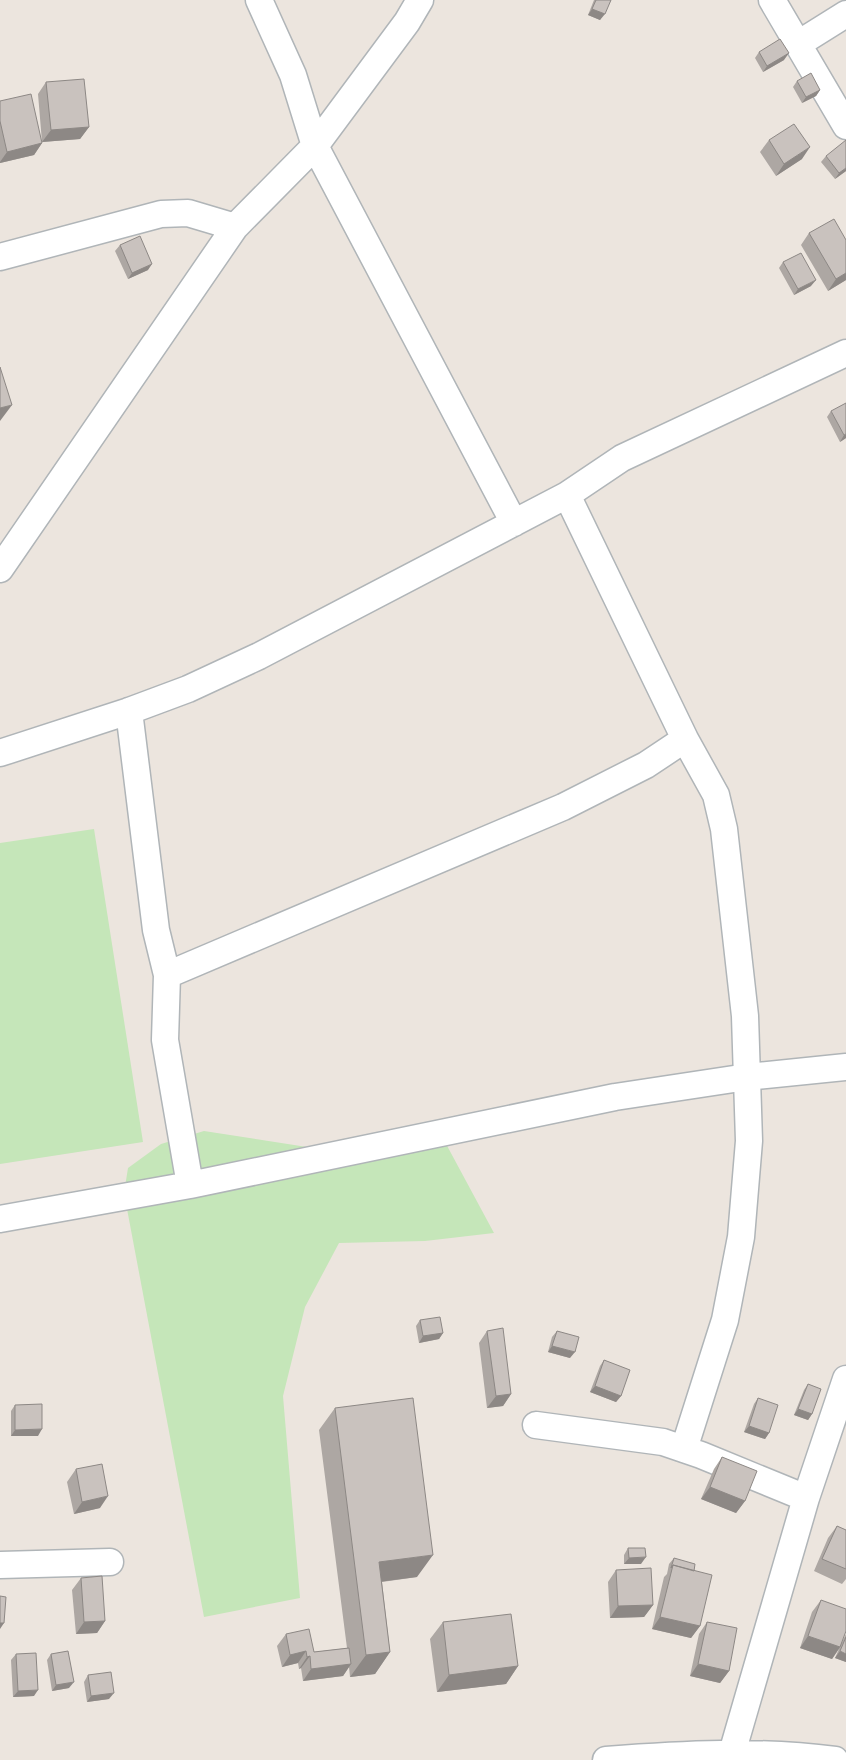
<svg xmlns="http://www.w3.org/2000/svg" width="846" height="1760" viewBox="0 0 846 1760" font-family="'Alegreya Sans',sans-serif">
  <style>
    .green { fill: #c5e6b9 }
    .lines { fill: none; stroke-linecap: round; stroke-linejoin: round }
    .street-casing { stroke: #b0b5b8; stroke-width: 29 }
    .street { stroke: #fff; stroke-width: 26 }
    .wall { fill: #ada7a3 }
    .shaded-wall { fill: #8d8885 }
    .building { fill: #c9c2be; stroke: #8d8885 }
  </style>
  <rect width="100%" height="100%" fill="#ece5de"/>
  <path class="green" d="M94,829L143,1142L0,1164V843Z
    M204,1131L384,1159L445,1142L494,1233L425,1241L339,1243L305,1307L283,1396L300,1598L204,1617L124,1193L128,1168L161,1144Z"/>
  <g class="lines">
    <g class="street-casing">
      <path id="street" d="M259,0L293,75L315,146L514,523
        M772,0L846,126
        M798,44L846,14
        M0,257L161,214L188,213L235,227
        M0,569L235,227L315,146L407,22L420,0
        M129,711L156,930L167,975L165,1040L190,1185
        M0,753L129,711L188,689L259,656L567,495L622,458L846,353
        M167,975L563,807L646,765L685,739L567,495
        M0,1219L190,1185L615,1097L747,1077L846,1067
        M536,1425L663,1442L701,1455L806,1498
        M684,1449L725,1320L741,1237L749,1141L745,1016L724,829L716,795L685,739
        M0,1565L110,1562
        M606,1760C683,1754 758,1750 835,1760
        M730,1760L806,1498L846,1379"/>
    </g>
    <use href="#street" class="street"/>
  </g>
  <path class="wall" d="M594,0H611L600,20L588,15Z
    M759,52L784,60L763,72L755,58Z
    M797,81L820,90L816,96L802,103L793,87Z
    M46,82L89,127L80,139L42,142L38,94Z
    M0,101L42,143L34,155L0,163Z
    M769,140L802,159L776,176L760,152Z
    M826,156L846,171L835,179L821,162Z
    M809,233L846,240V280L828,291L801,245Z
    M120,245L148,270L128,279L115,251Z
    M783,262L811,286L794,295L779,268Z
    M831,411L846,438L840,442L827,417Z
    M420,1320L443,1333L439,1339L419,1343L416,1326Z
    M487,1331L511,1394L503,1406L487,1408L479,1343Z
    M557,1331L570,1358L548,1352L552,1337Z
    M604,1360L621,1396L616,1402L590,1392L600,1366Z
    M808,1384L812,1414L808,1420L794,1415L804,1390Z
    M758,1398L769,1433L765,1439L744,1432L754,1404Z
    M15,1405L38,1436H11V1411Z
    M335,1408L417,1577L382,1582L390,1652L375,1674L350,1677L349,1667L343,1676L303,1681L301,1668L299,1669L298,1663L282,1667L277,1646L286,1634L314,1652L347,1648L319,1430Z
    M722,1457L745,1501L736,1513L701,1499L714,1469Z
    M76,1469L100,1508L74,1514L67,1482Z
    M837,1526L846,1530V1579L842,1584L814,1571L828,1538Z
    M628,1548L641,1564H624V1555Z
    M674,1558L694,1571L700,1626L691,1638L652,1629L664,1577L667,1574L669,1564Z
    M616,1570L653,1605L644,1617L610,1618L608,1582Z
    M81,1578L105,1621L97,1633L76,1634L72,1590Z
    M821,1600L842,1642L846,1634V1662L835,1658L839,1649L832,1659L800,1648L812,1612Z
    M443,1622L518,1666L506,1684L437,1692L430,1639Z
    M707,1622L729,1671L720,1683L690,1676L699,1634Z
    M16,1654L34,1696L13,1697L11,1660Z
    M51,1654L69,1688L52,1691L47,1660Z
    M88,1675L109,1699L87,1702L84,1682Z"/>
  <path class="shaded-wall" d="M592,9L605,14L600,20L588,15Z
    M789,53L784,60L763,72L767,66Z
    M820,90L816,96L802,103L806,97Z
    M89,127L80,139L42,142L51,130Z
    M42,143L34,155L0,163V162L7,152Z
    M810,147L802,159L776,176L784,164Z
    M846,168V171L835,179L839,173Z
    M152,264L148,270L128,279L132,273Z
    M846,273V280L828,291L836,279Z
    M816,280L811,286L794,295L798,289Z
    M12,405L0,421V408Z
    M846,434V438L840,442L844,435Z
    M443,1333L439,1339L419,1343L423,1336Z
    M552,1346L575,1352L570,1358L548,1352Z
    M595,1386L621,1396L616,1402L590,1392Z
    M511,1394L503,1406L487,1408L496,1396Z
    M798,1409L812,1414L808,1420L794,1415Z
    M749,1426L769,1433L765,1439L744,1432Z
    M42,1429L38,1436H11L15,1430Z
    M710,1487L745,1501L736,1513L701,1499Z
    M108,1496L100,1508L74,1514L82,1502Z
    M433,1555L417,1577L363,1584L379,1562Z
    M646,1557L641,1564H624L629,1558Z
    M653,1605L644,1617L610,1618L618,1606Z
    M660,1617L700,1626L691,1638L652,1629Z
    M105,1621L97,1633L76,1634L84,1622Z
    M0,1623H4L0,1629Z
    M808,1636L840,1647L832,1659L800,1648Z
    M306,1651L298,1663L282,1667L290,1655Z
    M840,1651L846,1654V1662L835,1658Z
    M390,1652L375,1674L350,1677L366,1655Z
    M310,1656L301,1668L299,1669L307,1657Z
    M351,1664L343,1676L303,1681L311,1669Z
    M698,1664L729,1671L720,1683L690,1676Z
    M518,1666L506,1684L437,1692L449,1675Z
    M74,1682L69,1688L52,1691L56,1685Z
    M38,1690L34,1696L13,1697L18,1691Z
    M114,1693L109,1699L87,1702L91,1696Z"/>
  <path class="building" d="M596,0H611L605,14L592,9Z
    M780,39L789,53L767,66L759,52Z
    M811,73L820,90L806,97L797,81Z
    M84,79L89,127L51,130L46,82Z
    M31,94L42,143L7,152L0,121V101Z
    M794,124L810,147L784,164L769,140Z
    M846,140V168L839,173L826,156Z
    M834,219L846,240V273L836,279L809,233Z
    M140,236L152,264L132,273L120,245Z
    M801,253L816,280L798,289L783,262Z
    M0,367L12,405L0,408Z
    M846,403V434L844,435L831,411Z
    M440,1317L443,1333L423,1336L420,1320Z
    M503,1328L511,1394L496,1396L487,1331Z
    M557,1331L579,1337L575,1352L552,1346Z
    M604,1360L630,1370L621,1396L595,1386Z
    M808,1384L821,1389L812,1414L798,1409Z
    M413,1398L433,1555L379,1562L390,1652L366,1655L335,1408Z
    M758,1398L778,1405L769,1433L749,1426Z
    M42,1404V1429L15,1430V1405Z
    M722,1457L757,1471L745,1501L710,1487Z
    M102,1464L108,1496L82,1502L76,1469Z
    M837,1526L846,1530V1569L822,1559Z
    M628,1548H645L646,1557L629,1558Z
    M674,1558L695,1564L694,1571L673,1565L671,1568Z
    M673,1565L712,1575L700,1626L660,1617Z
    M651,1568L653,1605L618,1606L616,1570Z
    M102,1576L105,1621L84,1622L81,1578Z
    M0,1596L6,1597L4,1623H0Z
    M821,1600L846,1609V1631L840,1647L808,1636Z
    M511,1614L518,1666L449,1675L443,1622Z
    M707,1622L737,1628L729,1671L698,1664Z
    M309,1629L314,1652L349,1648L351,1664L311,1669L310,1656L307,1657L306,1651L290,1655L286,1634Z
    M846,1637V1654L840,1651Z
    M68,1651L74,1682L56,1685L51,1654Z
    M36,1653L38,1690L18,1691L16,1654Z
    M111,1672L114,1693L91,1696L88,1675Z"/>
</svg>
